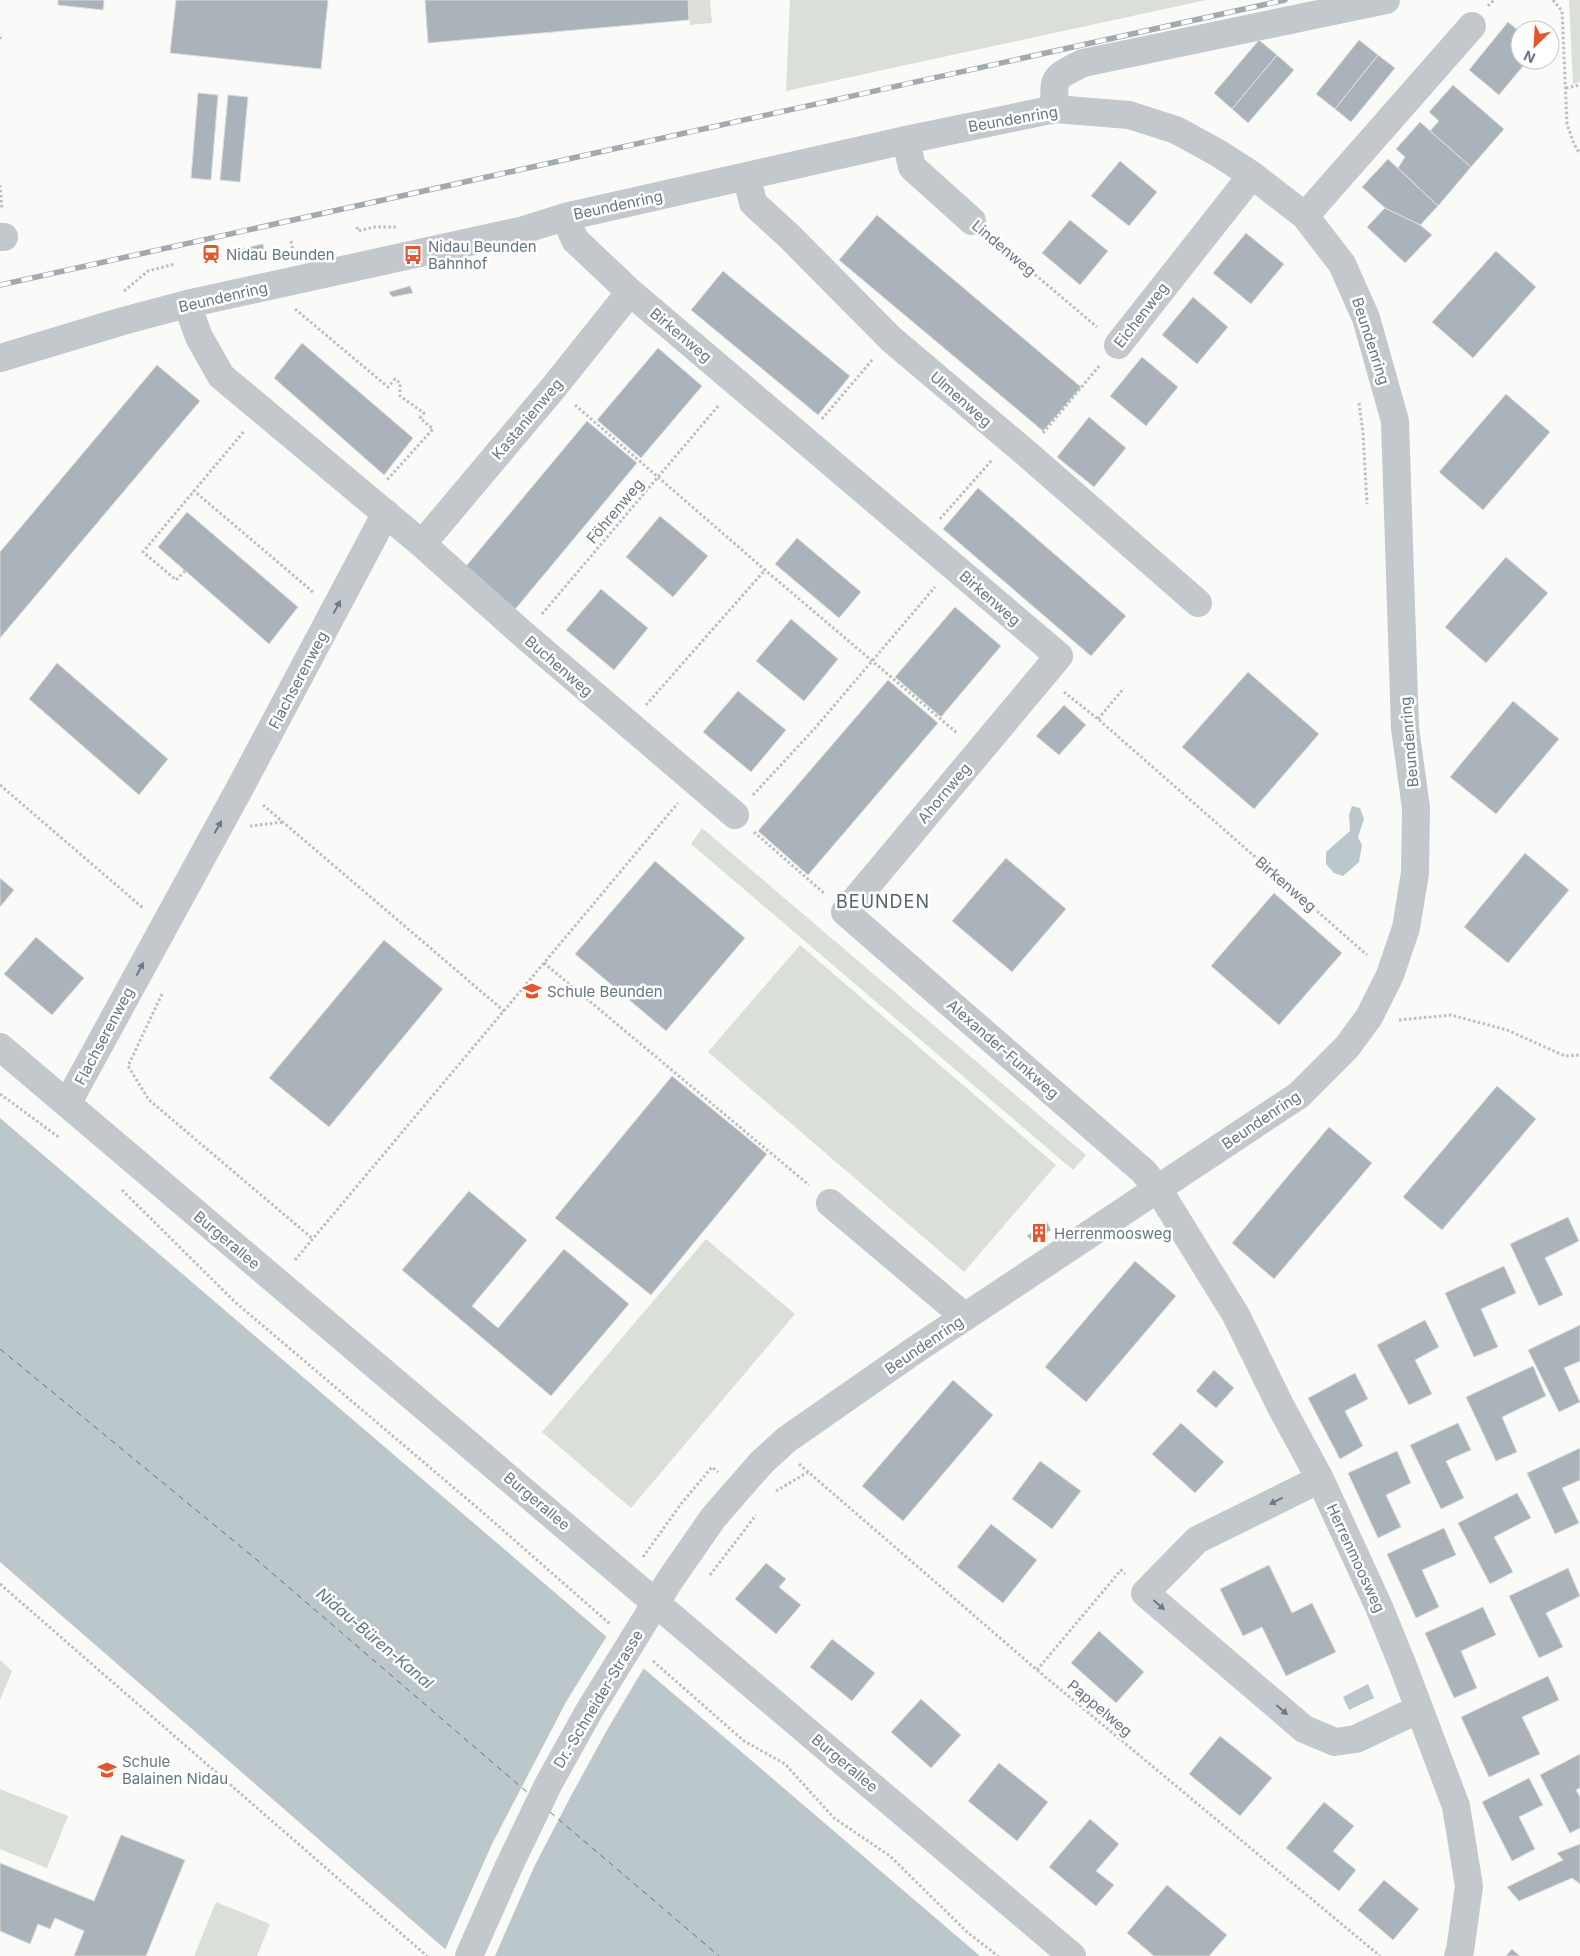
<svg xmlns="http://www.w3.org/2000/svg" width="1580" height="1956" viewBox="0 0 1580 1956" font-family="Inter,sans-serif">
  <style>
    .green { fill: #dadfd7 }
    .water { fill: #bbc7cb }
    .pier { fill: #fafaf8 }
    .lines { fill: none; stroke-linecap: round; stroke-linejoin: round }
    .ferry { stroke: #60757c; stroke-width: 1; stroke-dasharray: 6 5; stroke-linecap: butt }
    .building { fill: #aab3b9; stroke: #dcdcda }
    .path { stroke: #bbbfc2; stroke-width: 3; stroke-dasharray: 2.5 2.5; stroke-linecap: butt }
    .minor { stroke: #c3c8cc; stroke-width: 28 }
    .rail-casing { stroke: #a2aab0; stroke-width: 5.5 }
    .rail { stroke: #fff; stroke-width: 4; stroke-dasharray: 11; stroke-linecap: butt }
    .minor-bridge { stroke: #c3c8cc; stroke-width: 28 }
    .oneway { fill: #6a7a87 }
    .labels { text-anchor: middle; dominant-baseline: central; stroke-width: 5; stroke-linejoin: round; paint-order: stroke }
    .street-label { font-size: 15px; fill: #657683; stroke: #fff }
    .poi-label { font-size: 15px; fill: #657683; stroke: #fff; text-anchor: start }
    .water-label { font-size: 16px; font-style: italic; fill: #60757c; stroke: #fff }
    .quarter-label { font-size: 18px; letter-spacing: 1px; fill: #57646e; stroke: #fff }
  </style>
  <rect width="100%" height="100%" fill="#fafaf8"/>
  <path class="green" d="M688,0H710L712,23L690,25Z
    M790,0H1206L786,91Z
    M1569,0H1580V82L1573,84Z
    M702,828L1086,1155L1073,1170L691,844Z
    M800,945L1056,1165L964,1272L708,1052Z
    M706,1239L795,1314L631,1508L542,1432Z
    M0,1660L12,1671L0,1700Z
    M0,1789L68,1816L47,1868L0,1849Z
    M216,1902L270,1924L257,1956H194Z"/>
  <path class="water" d="M1352,806L1360,808L1364,819L1358,837L1362,845L1359,862L1343,876L1334,873L1326,864V852L1350,831L1349,815Z
    M0,1118L980,1956H453L0,1562Z
    M1368,1684L1374,1698L1349,1710L1343,1697Z"/>
  <path class="pier" d="M608,1634L645,1666L607,1730L572,1794L534,1867L495,1956H449L444,1952L492,1844L566,1702Z"/>
  <g class="lines">
    <path class="ferry" d="M0,1349L257,1560L528,1793
      M550,1812L719,1956"/>
  </g>
  <path class="building" d="M58,0H104L103,10L58,5Z
    M176,0H328L321,69L170,53Z
    M425,0H688L689,20L428,43Z
    M1508,22L1520,32V60H1528L1499,95L1469,70Z
    M1259,40L1277,55L1232,109L1214,93Z
    M1359,40L1378,55L1335,109L1316,94Z
    M1277,55L1294,70L1248,123L1232,109Z
    M1378,55L1395,68L1351,122L1335,109Z
    M1453,85L1504,129L1471,167L1430,131L1439,121L1429,112Z
    M198,93L218,95L211,180L191,178Z
    M228,95L248,97L240,182L220,180Z
    M1420,122L1471,167L1438,206L1398,168L1405,157L1396,149Z
    M1388,159L1438,206L1420,225L1385,208L1362,187Z
    M1120,161L1157,192L1129,226L1091,196Z
    M1385,208L1420,225L1432,235L1405,263L1367,227Z
    M877,215L1081,387L1043,431L839,260Z
    M1070,220L1108,251L1080,285L1042,253Z
    M1246,233L1284,264L1251,304L1213,273Z
    M263,244L265,255L239,260L236,250Z
    M1496,251L1536,287L1473,358L1432,322Z
    M723,271L850,376L818,415L691,310Z
    M410,286L413,293L392,297L389,292Z
    M1193,297L1228,327L1197,364L1162,335Z
    M302,343L413,438L384,475L274,378Z
    M658,348L702,386L641,458L597,420Z
    M1142,357L1178,387L1146,426L1110,396Z
    M157,365L200,401L0,638V552Z
    M1506,394L1550,432L1483,510L1439,472Z
    M1089,417L1126,448L1094,487L1057,457Z
    M587,421L637,463L512,613L462,571Z
    M978,488L1126,616L1091,656L943,529Z
    M187,512L298,607L269,644L158,547Z
    M660,516L708,556L673,597L626,557Z
    M797,538L861,592L839,618L775,564Z
    M1506,557L1548,593L1486,663L1445,627Z
    M601,589L648,628L614,670L566,630Z
    M955,607L1001,646L941,717L895,677Z
    M791,619L838,659L804,701L756,661Z
    M57,663L168,759L139,795L29,699Z
    M1248,672L1319,734L1254,809L1182,747Z
    M888,680L938,723L808,875L758,831Z
    M738,691L786,730L751,772L703,732Z
    M1513,701L1559,739L1496,814L1450,777Z
    M1064,705L1086,725L1059,755L1036,736Z
    M1525,853L1569,890L1508,963L1464,927Z
    M1006,858L1066,909L1012,972L952,921Z
    M655,861L745,938L666,1031L575,954Z
    M0,878L14,890L0,907Z
    M1274,893L1342,953L1279,1025L1211,966Z
    M36,937L84,978L52,1015L4,974Z
    M384,940L443,989L329,1127L269,1078Z
    M672,1076L767,1154L651,1295L555,1218Z
    M1497,1086L1536,1119L1442,1230L1403,1197Z
    M1329,1127L1372,1163L1274,1279L1232,1243Z
    M469,1191L527,1240L472,1306L498,1328L564,1249L629,1304L551,1396L402,1270Z
    M1568,1217L1579,1241L1545,1258L1563,1295L1539,1306L1510,1244Z
    M1047,1222L1051,1230L1033,1242L1027,1236Z
    M1135,1261L1176,1296L1086,1402L1045,1367Z
    M1504,1266L1516,1293L1481,1309L1498,1347L1474,1357L1445,1293Z
    M1425,1320L1439,1347L1415,1360L1432,1394L1409,1405L1377,1345Z
    M1580,1325V1361L1564,1368L1580,1402L1559,1412L1528,1350Z
    M1533,1366L1546,1396L1502,1417L1517,1452L1496,1461L1466,1397Z
    M1214,1370L1234,1388L1216,1408L1196,1391Z
    M1355,1373L1368,1399L1345,1411L1363,1446L1340,1459L1308,1398Z
    M953,1380L993,1415L903,1521L862,1486Z
    M1181,1423L1224,1462L1195,1493L1152,1454Z
    M1458,1423L1471,1450L1446,1461L1464,1498L1441,1509L1410,1445Z
    M1580,1448V1480L1562,1488L1579,1523L1555,1534L1527,1473Z
    M1397,1451L1411,1483L1386,1495L1401,1527L1378,1538L1348,1473Z
    M1040,1461L1081,1491L1052,1529L1012,1499Z
    M1517,1493L1531,1518L1494,1537L1513,1572L1490,1584L1458,1523Z
    M991,1524L1037,1560L1003,1603L957,1567Z
    M1444,1528L1456,1555L1422,1570L1439,1607L1416,1618L1387,1554Z
    M766,1563L786,1579L779,1587L801,1605L776,1634L735,1599Z
    M1269,1565L1292,1613L1312,1603L1336,1652L1286,1676L1262,1627L1243,1636L1220,1589Z
    M1568,1568L1580,1596L1546,1613L1563,1647L1539,1658L1509,1596Z
    M1483,1607L1496,1635L1461,1651L1477,1688L1454,1698L1425,1633Z
    M1099,1631L1144,1672L1116,1703L1071,1663Z
    M832,1639L875,1673L852,1701L810,1667Z
    M1548,1676L1559,1700L1522,1717L1540,1754L1489,1777L1461,1717Z
    M921,1699L961,1735L931,1768L891,1732Z
    M1220,1736L1272,1778L1240,1816L1189,1774Z
    M1580,1754V1788L1576,1790L1580,1797V1828L1570,1833L1540,1775Z
    M999,1763L1048,1802L1017,1841L968,1801Z
    M1529,1778L1543,1805L1519,1817L1535,1849L1512,1861L1482,1802Z
    M1324,1802L1354,1826L1333,1851L1356,1870L1339,1891L1286,1848Z
    M1090,1819L1119,1844L1096,1871L1114,1885L1096,1906L1049,1867Z
    M121,1835L185,1860L146,1956H74L84,1931L55,1918L50,1929L38,1924L30,1944L0,1931V1863L94,1901Z
    M1580,1844V1884L1572,1878L1519,1901L1507,1887L1563,1860L1557,1853Z
    M1384,1880L1419,1909L1393,1940L1358,1910Z
    M1167,1885L1227,1935L1209,1956H1154L1127,1933Z
    M1512,1949L1520,1956H1506Z"/>
  <g class="lines">
    <path class="path" d="M1553,0L1562,11L1567,124L1574,144L1580,154
      M1488,6L1494,0
      M0,39L1,34
      M1566,88L1580,85
      M0,185L2,210
      M357,227L358,231L374,227H397
      M993,239L1097,327
      M291,241L293,252
      M124,291L148,271L175,264
      M295,309L388,387L395,379L400,383V396L424,413L420,418L433,429L387,480
      M1359,403L1363,433L1367,504
      M575,405L765,570L957,733
      M822,419L873,359
      M1043,433L1100,365
      M193,490L313,592
      M940,519L992,460
      M185,571L176,580L143,552L245,430
      M542,614L719,405
      M1064,692L1098,719L1367,955
      M646,705L765,570
      M1098,719L1124,688
      M0,785L143,908
      M753,795L816,727L935,587
      M263,805L504,1011
      M250,826L284,822
      M754,832L825,894
      M544,963L809,1185
      M162,994L128,1066L149,1100L313,1239
      M1399,1020L1451,1015L1507,1030L1565,1056L1580,1055
      M0,1094L60,1138
      M122,1190L235,1302L480,1510L610,1624
      M295,1260L678,803
      M799,1464L1037,1670L1380,1956
      M776,1491L808,1472
      M643,1557L681,1504L712,1467L718,1472
      M710,1575L756,1515
      M0,1584L427,1956
      M653,1661L744,1741L785,1764L834,1818L890,1856L967,1932L998,1956
      M1037,1670L1121,1570L1125,1574"/>
    <path class="minor" d="M1055,109C1053,76 1053,78 1083,63L1386,0
      M906,140L912,167L972,221
      M747,177L753,203L789,236L891,339L1026,453L1198,603
      M1305,216L1472,26
      M565,217L575,240L630,292L1059,656L845,912L1143,1171L1158,1189L1236,1315L1281,1407L1320,1479L1379,1607L1403,1666L1456,1806L1469,1886L1460,1951L1458,1956
      M0,237H4
      M187,304L199,337L221,376L422,544L524,635L735,815
      M1118,345L1252,175
      M0,358L123,321L187,304L520,231L565,217L906,140L1055,109L1129,115L1176,130L1218,153L1252,175L1305,216L1342,264L1366,318L1395,421L1405,728L1416,808L1415,873L1406,928L1390,975L1369,1017L1347,1047L1299,1095L915,1350L786,1440L761,1463
      M422,544L554,387L630,292
      M0,1047L1072,1956
      M67,1104L241,786L386,513
      M830,1203L965,1317
      M1320,1479L1197,1540L1145,1593L1304,1729L1335,1742L1356,1739L1419,1709"/>
    <g class="rail-casing">
      <path id="rail" d="M0,285L1285,0"/>
    </g>
    <use href="#rail" class="rail"/>
    <path class="minor-bridge" d="M469,1956L509,1866L549,1783L589,1711L670,1580L713,1518L761,1463"/>
  </g>
  <defs><path id="oneway-solid" d="M-6-.8H1V-3.2L6.5 0L1 3.2V.8H-6Z" transform="scale(1.25)"/></defs>
  <g class="oneway">
    <use href="#oneway-solid" transform="translate(337 607) rotate(-62)"/>
    <use href="#oneway-solid" transform="translate(218 827) rotate(-61)"/>
    <use href="#oneway-solid" transform="translate(140 969) rotate(-62)"/>
    <use href="#oneway-solid" transform="translate(1276 1501) rotate(153)"/>
    <use href="#oneway-solid" transform="translate(1159 1605) rotate(41)"/>
    <use href="#oneway-solid" transform="translate(1282 1710) rotate(41)"/>
  </g>
  <defs>
    <g id="station-bare" transform="scale(1.5)"><path d="M-3-6H3Q5-6 5-4V2Q5 4 3 4L4.5 6H3L1.5 4h-3L-3 6H-4.5L-3 4Q-5 4-5 2V-4Q-5-6-3-6ZM-3.5-4v3h7v-3ZM-3.5 1v1.5H-2V1ZM2 1v1.5H3.5V1Z" fill="#e4572e" stroke="#fff" stroke-width="2.5" paint-order="stroke"/></g>
    <g id="bus-bare" transform="scale(1.5)"><path d="M-5-6H5V4H4V6H2V4H-2V6H-4V4H-5ZM-3.5-4V0h7V-4ZM-3.5 1.2v1.5H-2V1.2ZM2 1.2v1.5H3.5V1.2Z" fill="#e4572e" stroke="#fff" stroke-width="2.5" paint-order="stroke"/></g>
    <g id="school-bare" transform="scale(1.5)"><path d="M0-5L7-2L0 1L-7-2ZM-4 1L0 2.5L4 1V4Q0 6-4 4Z" fill="#e4572e" stroke="#fff" stroke-width="2.5" paint-order="stroke"/></g>
    <g id="building-bare" transform="scale(1.5)"><path d="M-4-6H4V6H1V3H-1V6H-4ZM-2.5-4.3h1.7v1.8h-1.7ZM.8-4.3h1.7v1.8H.8ZM-2.5-1h1.7V.8h-1.7ZM.8-1h1.7V.8H.8Z" fill="#e4572e" stroke="#fff" stroke-width="2.5" paint-order="stroke"/></g>
  </defs>
  <g fill-rule="evenodd">
    <use href="#station-bare" x="211" y="254"/>
    <use href="#bus-bare" x="413" y="255"/>
    <use href="#school-bare" x="532" y="991"/>
    <use href="#building-bare" x="1039" y="1233"/>
    <use href="#school-bare" x="107" y="1770"/>
  </g>
  <g class="labels">
    <g class="street-label">
      <text transform="translate(1013 119) rotate(-10)">Beundenring</text>
      <text transform="translate(618 205) rotate(-12)">Beundenring</text>
      <text transform="translate(1004 248) rotate(40)">Lindenweg</text>
      <text transform="translate(223 297) rotate(-13)">Beundenring</text>
      <text transform="translate(1141 315) rotate(-52)">Eichenweg</text>
      <text transform="translate(681 335) rotate(40)">Birkenweg</text>
      <text transform="translate(1371 341) rotate(72)">Beundenring</text>
      <text transform="translate(961 399) rotate(41)">Ulmenweg</text>
      <text transform="translate(527 419) rotate(-50)">Kastanienweg</text>
      <text transform="translate(615 511) rotate(-50)">Föhrenweg</text>
      <text transform="translate(990 598) rotate(41)">Birkenweg</text>
      <text transform="translate(559 666) rotate(41)">Buchenweg</text>
      <text transform="translate(298 680) rotate(-62)">Flachserenweg</text>
      <text transform="translate(1409 742) rotate(-95)">Beundenring</text>
      <text transform="translate(944 793) rotate(-50)">Ahornweg</text>
      <text transform="translate(1286 884) rotate(41)">Birkenweg</text>
      <text transform="translate(104 1036) rotate(-62)">Flachserenweg</text>
      <text transform="translate(1003 1049) rotate(41)">Alexander-Funkweg</text>
      <text transform="translate(1261 1120) rotate(-34)">Beundenring</text>
      <text transform="translate(227 1240) rotate(40)">Burgerallee</text>
      <text transform="translate(924 1345) rotate(-34)">Beundenring</text>
      <text transform="translate(537 1501) rotate(40)">Burgerallee</text>
      <text transform="translate(1356 1558) rotate(65)">Herrenmoosweg</text>
      <text transform="translate(598 1699) rotate(-59)">Dr.-Schneider-Strasse</text>
      <text transform="translate(1100 1708) rotate(40)">Pappelweg</text>
      <text transform="translate(845 1763) rotate(40)">Burgerallee</text>
    </g>
    <g class="poi-label">
      <text x="428" y="246">Nidau Beunden<tspan x="428" dy="17">Bahnhof</tspan></text>
      <text x="226" y="254">Nidau Beunden</text>
      <text x="547" y="991">Schule Beunden</text>
      <text x="1054" y="1233">Herrenmoosweg</text>
      <text x="122" y="1761">Schule<tspan x="122" dy="17">Balainen Nidau</tspan></text>
    </g>
    <g class="water-label">
      <text transform="translate(375 1638) rotate(40)">Nidau-Büren-Kanal</text>
    </g>
    <g class="quarter-label">
      <text x="883" y="901">BEUNDEN</text>
    </g>
  </g>
  <g transform="translate(1535 45) rotate(205)"><circle r="24" fill="#ffffff" stroke="#c1c8cd"/>
  <path d="M0-4L9 19L0 12L-9 19Z" fill="#e4572e"/>
  <text y="-8" font-size="14" font-weight="bold" text-anchor="middle" fill="#657683">N</text>
  </g>
</svg>
